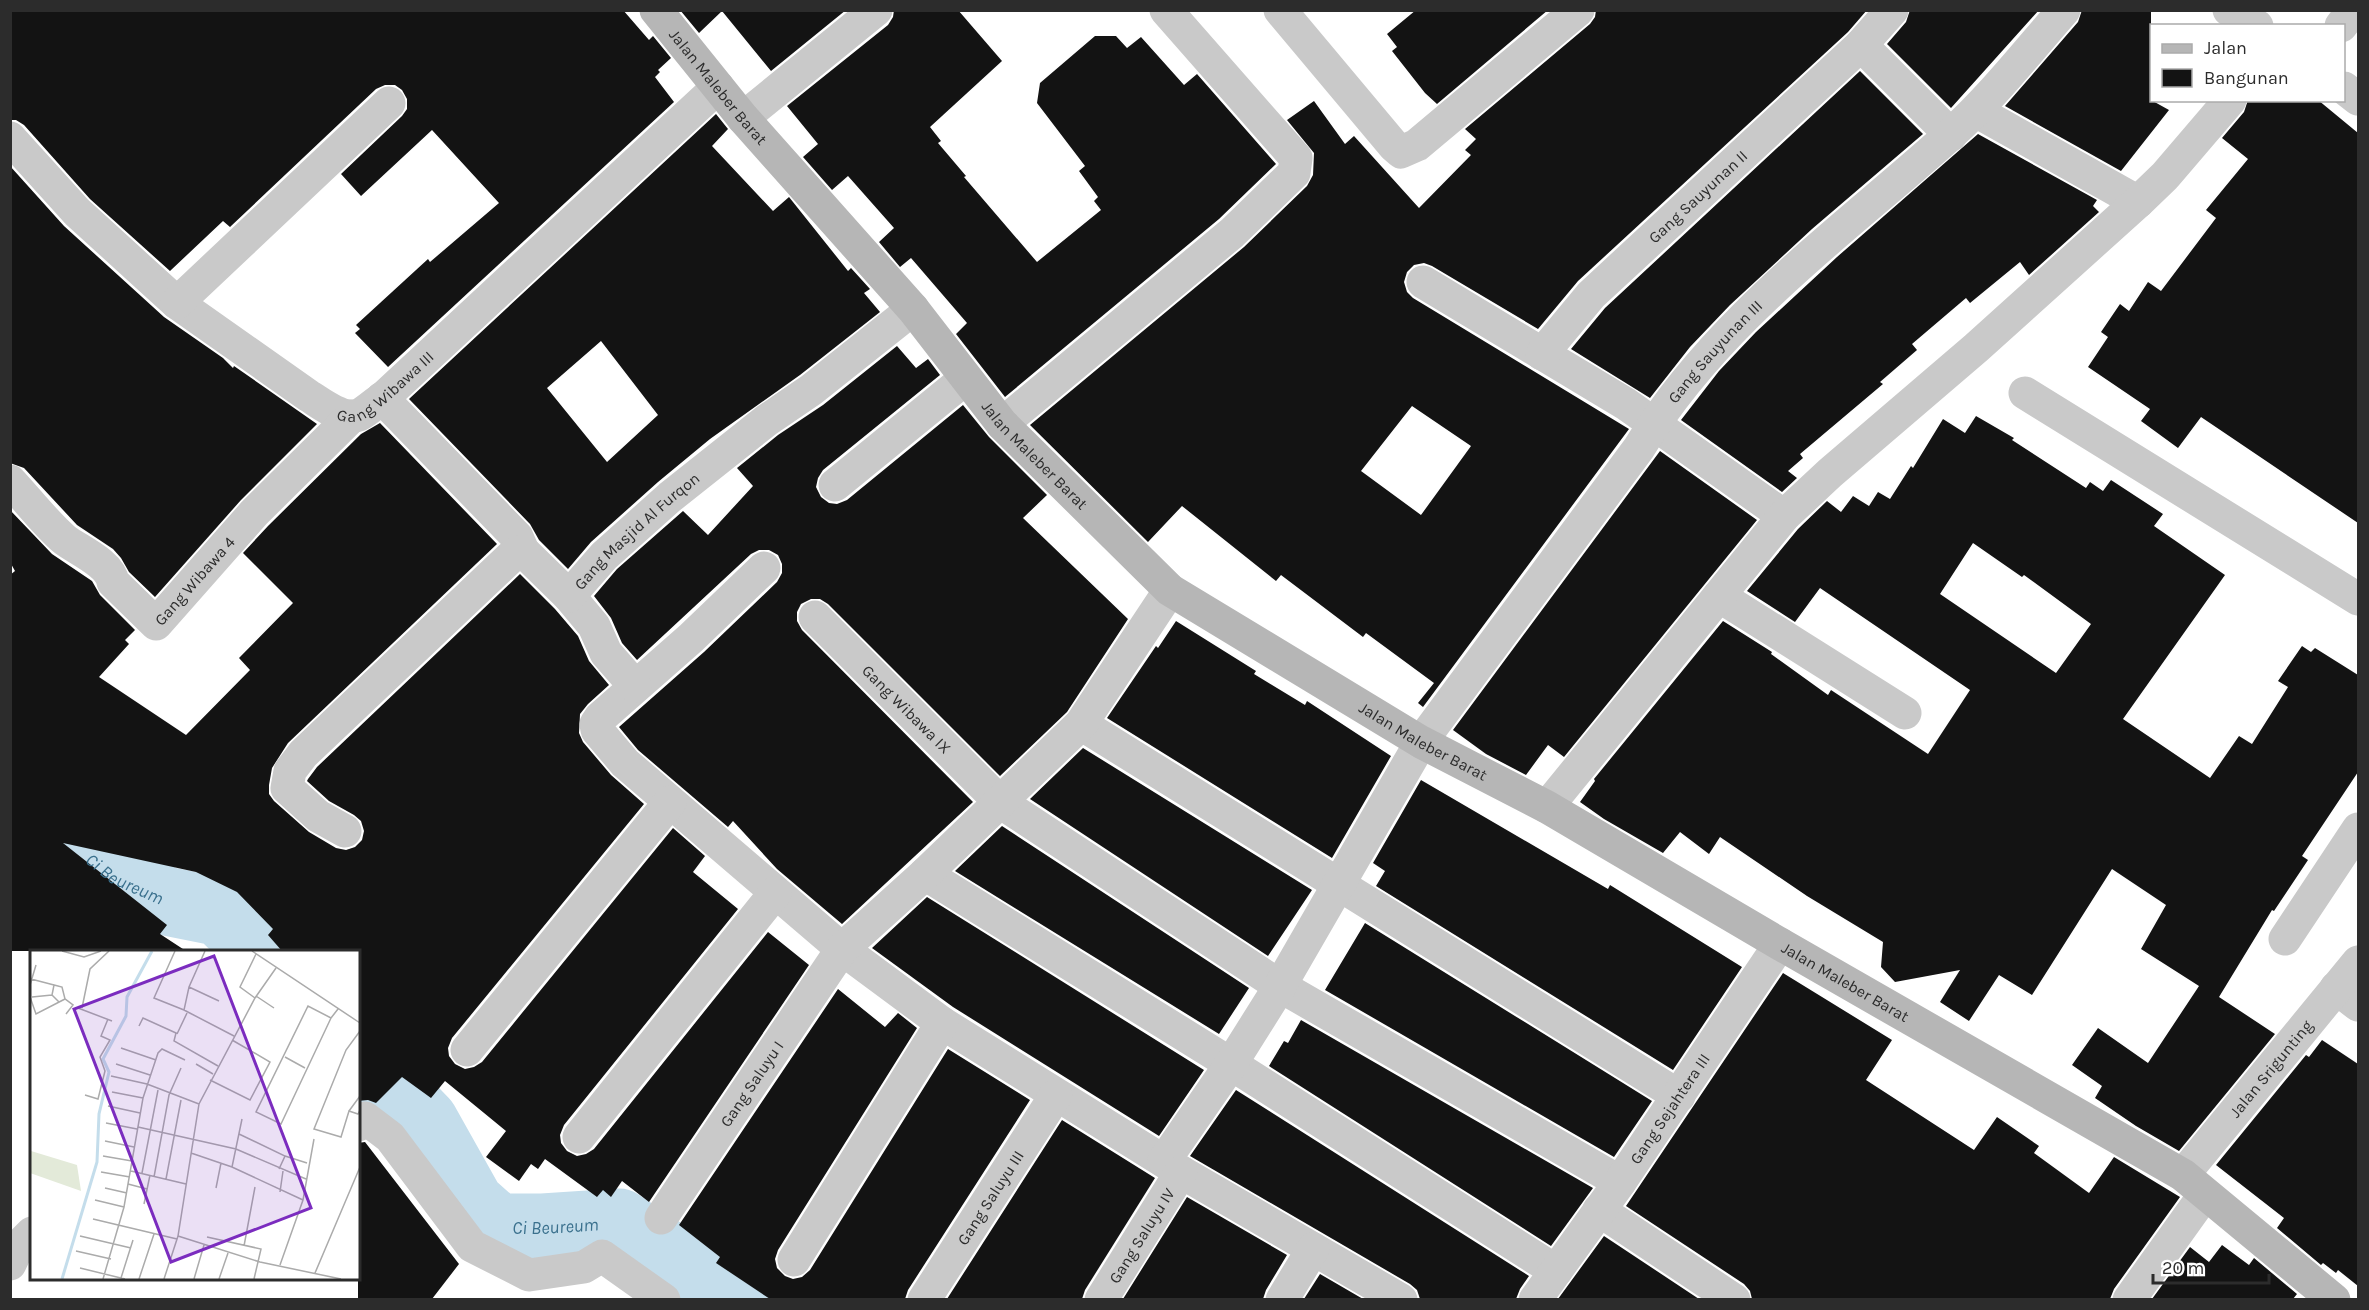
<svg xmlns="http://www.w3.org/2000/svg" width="2369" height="1310" viewBox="0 0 2369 1310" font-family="Karla,sans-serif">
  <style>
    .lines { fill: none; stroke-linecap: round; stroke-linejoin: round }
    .river { stroke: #c4ddeb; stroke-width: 69 }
    .building { fill: #131313; fill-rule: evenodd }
    .street { stroke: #c9c9c9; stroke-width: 33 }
    .secondary { stroke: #b6b6b6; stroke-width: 33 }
    .labels { text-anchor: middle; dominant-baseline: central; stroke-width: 6; stroke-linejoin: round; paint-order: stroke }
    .street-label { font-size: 16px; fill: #2c2c2c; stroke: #fff }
    .water-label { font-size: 18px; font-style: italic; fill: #3a708d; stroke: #fff }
    .inset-river { fill: none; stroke: #c4ddeb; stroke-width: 3 }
    .inset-road { fill: none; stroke: #ababab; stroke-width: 1.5 }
    .view { fill: #7b2cbf; fill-opacity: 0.15; stroke: #7b2cbf; stroke-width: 3 }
    .inset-edge { fill: none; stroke: #2c2c2c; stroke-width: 3 }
  </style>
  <rect width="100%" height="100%" fill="#fff"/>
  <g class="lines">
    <g class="river">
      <path id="s1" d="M10,780L68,841L114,878L166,901L221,912L245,936L251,952"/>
      <path id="s2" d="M358,1071L393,1090L424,1122L470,1204L497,1228H543L619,1223L734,1300"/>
    </g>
  </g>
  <path class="building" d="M10,10H623L649,40L653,36L671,58L658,70L660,72L655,77L674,102L388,367L355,333L360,329L356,325L428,259L430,262L499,203L432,130L361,196L341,174L402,116L407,109V99L402,90L395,85H385L376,89L230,227L223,221L170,271L90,199L24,125L16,120H10Z
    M680,10H846L771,71L722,11L699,33Z
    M894,10H958L1002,61L930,127L941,141L938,143L966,176L964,177L1037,262L1101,210L1094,201L1098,197L1079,171L1085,166L1037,103L1040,83L1095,36H1116L1127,48L1141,37L1184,85L1197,74L1276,164L1219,219L1005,397L956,334L967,323L911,258L900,267L879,242L894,228L848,176L832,190L803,157L818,144L787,106L888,25L893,17Z
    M1416,10H1548L1437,104L1425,93L1392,51L1397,47L1387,34Z
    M1596,10H1867L1848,32L1578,281L1538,329L1432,266L1424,263L1414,265L1407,272L1404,282L1407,292L1413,298L1629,429L1423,707L1418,703L1434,683L1366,633L1363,637L1281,575L1276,581L1182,506L1148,542L1030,425L1244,247L1307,186L1313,175L1314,153L1287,120L1314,101L1345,144L1354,136L1419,208L1471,155L1465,150L1476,139L1465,129L1590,24L1595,17ZM1412,406L1471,446L1421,515L1361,471Z
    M1910,10H2039L1951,108L1887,44L1906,22Z
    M2082,10H2151V100L2169,110L2121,171L2005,106L2078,22Z
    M1860,71L1923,134L1812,229L1730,305L1690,347L1650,398L1571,349L1605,308Z
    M2248,100H2318L2358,133V523L2201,417L2178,448L2141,421L2150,409L2088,367L2108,337L2101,332L2120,304L2129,311L2148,282L2161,291L2216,218L2206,210L2248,159L2222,138L2244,112Z
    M716,114L728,129L712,146L773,211L789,197L848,271L851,268L870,289L864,293L880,312L800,375L710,439L658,482L591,542L568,569L539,540L530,524L409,399ZM601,341L658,415L607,462L547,388Z
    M1978,134L2097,200L2093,206L2099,212L2029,275L2020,262L1970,303L1966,298L1912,344L1917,350L1880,382L1883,384L1800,454L1803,458L1788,471L1797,478L1782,492L1681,420L1719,371L1756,332L1837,257Z
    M10,166L64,226L164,317L223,358L233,368L234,366L317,424L241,500L155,597L129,572L121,558L113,549L77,525L24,468L10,463Z
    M897,346L916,368L928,359L940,375L823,470L818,478L816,487L821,497L829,503L837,504L847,500L963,405L989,437L1047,495L1023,518L1128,619L1067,712L1000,776L828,604L820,599H811L801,604L797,612V621L802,630L973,802L842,924L777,869L733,821L728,827L638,750L619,727L704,652L777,582L782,573V564L778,555L769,550H759L751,554L637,660L622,643L611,618L594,596L617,569L683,511L708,535L753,486L737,468L778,435L823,405Z
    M1976,416L2014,438L2012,440L2086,488L2090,482L2103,491L2111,480L2163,514L2154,526L2225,575L2123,719L2210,778L2239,736L2252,744L2288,687L2278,681L2302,646L2311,652L2315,648L2358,675V772L2302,856L2308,860L2274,911L2272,910L2219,997L2275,1034L2179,1151L2136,1126L2095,1098L2102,1086L2072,1065L2098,1028L2148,1063L2199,986L2141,949L2166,905L2112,869L2032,995L1999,975L1969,1021L1940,1002L1960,970L1895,982L1881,967L1883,942L1807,896L1720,837L1709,854L1680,832L1663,853L1604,819L1580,802L1595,781L1594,779L1723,621L1772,652L1771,654L1828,695L1831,690L1928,754L1970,690L1820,588L1795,622L1747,591L1798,529L1827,501L1841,512L1853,496L1869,506L1878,492L1890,499L1911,466L1913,468L1943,419L1965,433ZM1973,543L2022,577L2024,575L2091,624L2056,673L1940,594Z
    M380,423L497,544L288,743L272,768L269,785V794L274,801L309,832L336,848L346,850L355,847L362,840L364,831L361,821L354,815L329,801L307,781L308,779L317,767L520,574L555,609L578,636L589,661L609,685L588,704L580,714L579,733L583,742L611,775L644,804L452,1038L448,1048L449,1056L455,1064L465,1069L474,1067L482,1062L673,828L705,856L693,872L738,909L564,1125L560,1135L561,1143L567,1151L577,1156L586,1154L594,1149L768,932L809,965L649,1202L622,1181L611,1197L603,1190L597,1197L545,1159L538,1169L531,1164L519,1181L486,1157L506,1131L445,1081L431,1098L402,1077L376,1103L368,1100L358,1101V951H282L268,935L273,929L237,892L196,872L63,843L167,925L160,934L186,951H10V575L15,571L10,562V510L52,554L92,581L100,595L135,630L125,640L129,644L99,677L186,735L250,670L239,658L293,603L243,553L268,526L361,434Z
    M1660,451L1757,520L1564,757L1548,745L1526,775L1486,754L1453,730Z
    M1176,621L1256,671L1254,674L1305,705L1307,701L1391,756L1332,858L1107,718L1156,646L1158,648Z
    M1083,748L1312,890L1268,956L1030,799Z
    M1421,780L1608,889L1610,885L1742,967L1673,1070L1376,886L1385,871L1373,863Z
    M1002,826L1249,988L1219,1034L955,871Z
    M927,897L1204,1070L1159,1136L953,1007L872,948Z
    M1365,923L1652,1101L1614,1157L1325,990Z
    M1783,973L1892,1040L1866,1080L1974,1150L1997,1117L2039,1146L2034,1153L2089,1193L2114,1157L2180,1197L2114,1289L2110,1299H1752L1750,1291L1744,1284L1626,1206Z
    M838,989L885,1027L898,1013L917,1028L778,1250L775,1259L777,1268L785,1276L793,1279L802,1277L810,1270L948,1049L1030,1100L908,1290L905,1299H770L716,1263L720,1257L679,1225Z
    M1301,1020L1593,1188L1551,1246L1269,1066L1284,1041L1288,1043Z
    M2322,1040L2358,1064V1286L2338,1270L2336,1273L2323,1263L2321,1265L2277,1228L2284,1218L2216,1165L2306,1055L2309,1057Z
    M1236,1090L1529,1276L1520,1289L1516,1299H1420L1417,1290L1410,1284L1190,1156Z
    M1062,1120L1155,1178L1085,1290L1082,1299H947Z
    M365,1142L459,1264L432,1299H358V1143Z
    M1187,1197L1287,1255L1266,1290L1263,1299H1123Z
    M1604,1236L1699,1299H1558Z
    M2222,1245L2249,1265L2254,1258L2297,1294L2293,1299H2152L2190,1247L2209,1262Z
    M1320,1274L1363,1299H1304Z"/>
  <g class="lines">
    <g class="street">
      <path d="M1280,10L1394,146L1401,152L1417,145L1578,10"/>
      <path d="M2229,10L2257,26"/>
      <path d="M2341,26L2353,10"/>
      <path d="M1861,45L1892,10"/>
      <path d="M2344,88L2358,99"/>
      <path d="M1976,111L2138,202"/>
      <path d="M743,118L876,10"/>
      <path id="s3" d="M10,138L77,212L177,303L309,396C322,404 343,421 359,415C367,411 375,403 383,398L718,87"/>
      <path d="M1423,282L1626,404L1784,516"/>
      <path d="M177,303L389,103"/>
      <path id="s4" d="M1542,354L1591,295L1861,45L1951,135"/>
      <path d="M2025,393L2358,599"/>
      <path d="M382,398L517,537L523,551"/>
      <path d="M1002,424L1232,233L1294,173L1296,158L1166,10"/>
      <path id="s5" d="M10,481C27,499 46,524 65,540C78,550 110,563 113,582L156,624L254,513L352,416"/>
      <path d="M835,485L965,379"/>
      <path d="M764,568L691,638L600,718L596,724L597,730L625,763L842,949L942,1023L1181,1172L1401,1300"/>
      <path d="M569,596L594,626L606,653L635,686"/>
      <path d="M1719,596L1905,713"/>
      <path id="s6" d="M815,617L1000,802L1280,986L1620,1182"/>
      <path d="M1081,724L1679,1096"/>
      <path d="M1547,807L1784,516L1830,473L1976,348L2138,202L2165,176L2230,100"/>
      <path id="s7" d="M345,831L318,816L287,788L290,771L303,754L514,554L523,551L569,596L604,556L670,497L767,420L811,390L913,309"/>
      <path d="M925,874L1231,1064L1556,1271"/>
      <path d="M2285,939L2358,829"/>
      <path d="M2336,988L2358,1005"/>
      <path d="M467,1050L670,802"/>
      <path d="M358,1125L365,1118L390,1137L472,1246L529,1275L584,1267L602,1256L664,1300"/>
      <path d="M579,1137L775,893"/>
      <path id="s8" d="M1164,1161L1231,1064L1280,986L1421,742L1639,448C1716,321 1842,232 1951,134C1992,97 2027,52 2064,10"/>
      <path id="s9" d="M2183,1175L2358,962"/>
      <path d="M1599,1210L1734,1300"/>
      <path id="s10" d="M661,1218L842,949L925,874L1081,724L1170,590"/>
      <path d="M794,1260L942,1023"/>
      <path d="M10,1264L18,1247L32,1233"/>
      <path id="s11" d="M924,1300L1056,1095"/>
      <path id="s12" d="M1101,1300L1181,1172"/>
      <path d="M1282,1300L1313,1249"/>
      <path id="s13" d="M1535,1300L1620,1182L1780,944"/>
      <path d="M2129,1300L2205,1194"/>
    </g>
    <path class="secondary" id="s14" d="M656,10L743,118L913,309L1002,424L1170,590L1421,742L1547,807L1780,944L2183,1175L2334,1300"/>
  </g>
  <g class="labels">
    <g class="street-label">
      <text stroke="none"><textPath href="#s14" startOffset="99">Jalan Maleber Barat</textPath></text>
      <text stroke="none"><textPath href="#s4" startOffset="222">Gang Sauyunan II</textPath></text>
      <text stroke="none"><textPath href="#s8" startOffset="981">Gang Sauyunan III</textPath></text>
      <text stroke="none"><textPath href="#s3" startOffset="488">Gang Wibawa III</textPath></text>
      <text stroke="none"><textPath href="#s14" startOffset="585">Jalan Maleber Barat</textPath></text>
      <text stroke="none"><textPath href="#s7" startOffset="570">Gang Masjid Al Furqon</textPath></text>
      <text stroke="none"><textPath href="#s5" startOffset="264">Gang Wibawa 4</textPath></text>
      <text stroke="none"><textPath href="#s6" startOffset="130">Gang Wibawa IX</textPath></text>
      <text stroke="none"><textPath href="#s14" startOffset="1071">Jalan Maleber Barat</textPath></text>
      <text stroke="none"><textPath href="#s14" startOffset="1557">Jalan Maleber Barat</textPath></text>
      <text stroke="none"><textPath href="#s9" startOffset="138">Jalan Srigunting</textPath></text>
      <text stroke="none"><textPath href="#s10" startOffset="162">Gang Saluyu I</textPath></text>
      <text stroke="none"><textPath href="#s13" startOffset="234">Gang Sejahtera III</textPath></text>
      <text stroke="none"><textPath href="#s11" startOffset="122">Gang Saluyu III</textPath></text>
      <text stroke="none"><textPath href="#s12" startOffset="76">Gang Saluyu IV</textPath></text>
    </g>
    <g class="water-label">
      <text stroke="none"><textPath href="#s1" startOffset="153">Ci Beureum</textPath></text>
      <text stroke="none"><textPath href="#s2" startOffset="273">Ci Beureum</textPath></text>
    </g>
  </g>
  <g transform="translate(30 950)">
    <rect width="330" height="330" fill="#fff"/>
    <path d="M1,201L47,215L51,241L0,223Z" fill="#e3ead9"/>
    <path class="inset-river" d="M32,329L67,212L69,164L79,122L73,109L96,66L97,47L122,1"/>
    <path class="inset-road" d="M32,1L54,7L71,1M145,1L124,48L154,60M175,1L159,37L154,60L204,86M222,1L330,73M1,29L24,35M0,35L6,15M159,37L189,51M226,46L244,58M0,47L6,64L35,49L43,55L36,64M2,47L22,45M225,48L210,37L226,4M29,52L22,45L24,35L32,37L35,49M48,58L82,71M52,58L60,19L79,1M301,68L251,174L226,162L278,56L301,68L308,59M109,76L113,68L146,83L144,91L188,116M330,81L316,100L284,179L311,187L319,161L328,164L330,160M147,84L157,63M91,98L126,110M255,107L275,118M86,114L120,125M166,114L183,124M81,126L117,134L169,154M180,130L220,150L240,112L202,90M82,142L113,148M55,145L68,149L75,121L70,107L80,90L71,86L78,69M78,156L110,163M319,161L330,146M76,173L107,179M108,177L206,199L276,229M209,184L255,206L249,219M75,191L104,197M161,203L202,217L273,250M73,206L102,211M255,206L277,213M202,217L212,169M101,221L156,234M71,222L100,227M112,223L128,140M124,227L139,145L151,118M136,229L151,150M98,234L117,239M75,238L97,243M186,238L191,213M250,242L253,221M65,250L94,257M114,254L120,225M63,269L147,289M50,286L101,298M148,286L230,312L311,329M177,287L231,299L224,329M214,296L225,237M46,301L81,309M250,315L273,250L284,189M50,318L95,329M285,323L330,217M91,328L103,290M73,329L94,257L113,148L128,103L132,99L155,110M109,329L124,284M134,329L148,286L169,154L225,48L246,18M164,329L174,295M189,329L198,303"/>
    <path class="view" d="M184,6L281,258L141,312L44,59Z"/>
    <rect width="330" height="330" class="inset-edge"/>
  </g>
  <rect width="2369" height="1310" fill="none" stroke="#2c2c2c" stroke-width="24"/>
  <rect x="2150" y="24" width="195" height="78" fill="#ffffff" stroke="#ababab" stroke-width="1.5"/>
  <rect x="2162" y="44" width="30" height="9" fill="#b6b6b6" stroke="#ababab" stroke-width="1.5"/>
  <text x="2204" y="54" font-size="18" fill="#2c2c2c">Jalan</text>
  <rect x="2162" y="69" width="30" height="18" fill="#131313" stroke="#ababab" stroke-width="1.5"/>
  <text x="2204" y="84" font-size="18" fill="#2c2c2c">Bangunan</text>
  <path d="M2153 1274v9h116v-9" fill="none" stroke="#2c2c2c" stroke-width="3"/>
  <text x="2162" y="1274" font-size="18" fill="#2c2c2c" stroke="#ffffff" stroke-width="4.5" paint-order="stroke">20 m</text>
</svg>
